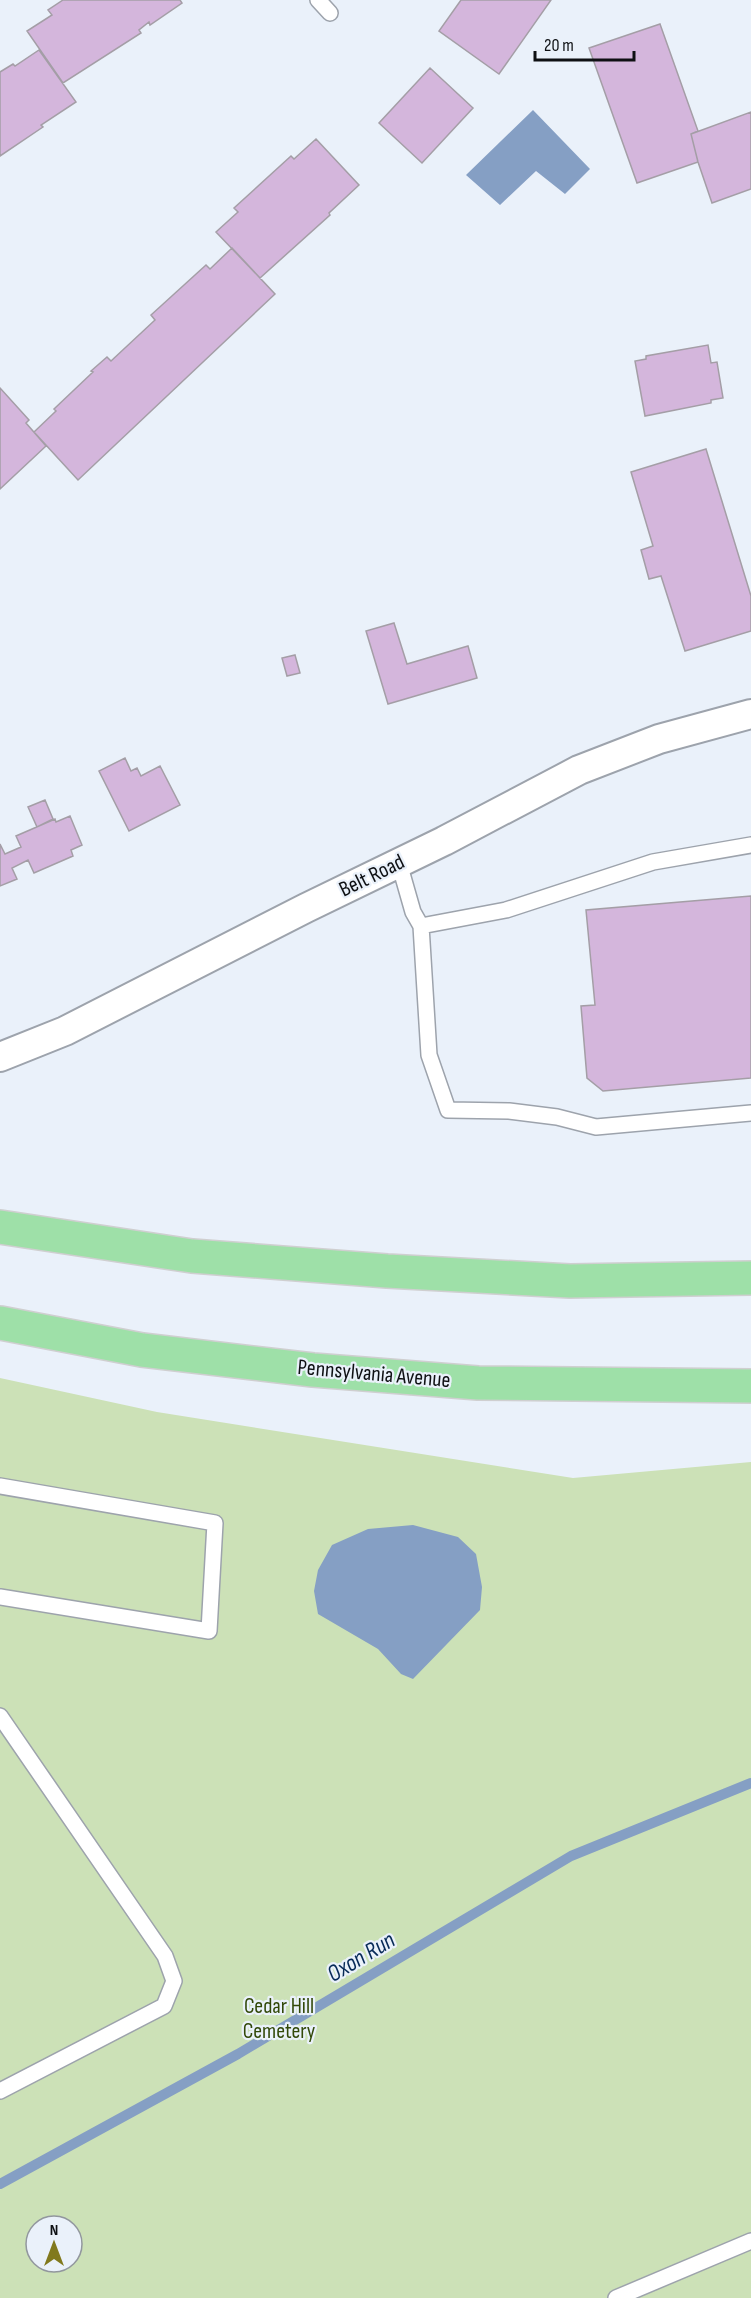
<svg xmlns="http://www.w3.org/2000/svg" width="751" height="2298" viewBox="0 0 751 2298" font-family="'Sofia Sans Condensed',sans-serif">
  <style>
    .green { fill: #cce1b7; fill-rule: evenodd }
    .water { fill: #859fc4 }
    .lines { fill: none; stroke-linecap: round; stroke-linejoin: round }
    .stream { stroke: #859fc4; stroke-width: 10 }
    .building { fill: #d4b6dc; stroke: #a49ea6; stroke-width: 1.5 }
    .service-casing { stroke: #9da3ac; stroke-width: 18 }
    .minor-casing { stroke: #9da3ac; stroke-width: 32 }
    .trunk-casing { stroke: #cfcfd0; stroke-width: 36 }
    .service { stroke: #fff; stroke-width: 15 }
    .minor { stroke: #fff; stroke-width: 28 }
    .trunk { stroke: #9ee0a8; stroke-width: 33 }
    .labels { text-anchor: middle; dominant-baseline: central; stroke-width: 4.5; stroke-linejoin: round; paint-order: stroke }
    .street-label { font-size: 22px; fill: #0e1013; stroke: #eaf1fa }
    .park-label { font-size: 22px; fill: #324909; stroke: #eaf1fa }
    .water-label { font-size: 24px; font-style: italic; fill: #072a57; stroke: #eaf1fa }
  </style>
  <rect width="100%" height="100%" fill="#eaf1fa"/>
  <path class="green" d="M0,1378L157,1412L573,1478L751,1462V2298H0ZM36,2226H72V2262H36Z"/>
  <path class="water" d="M533,110L590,169L565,194L536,171L500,205L466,175Z
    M413,1525L458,1537L476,1554L482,1587L480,1610L413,1679L401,1674L378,1649L318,1614L314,1591L318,1570L332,1545L368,1529Z"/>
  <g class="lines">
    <path class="stream" d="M0,2184L238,2054L571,1856L751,1783"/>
  </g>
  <path class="building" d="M63,0H180L182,3L150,25L149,22L139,30L141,33L63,83L27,31L52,15L48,10Z
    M461,0H551L499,74L439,31Z
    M660,24L698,131L691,134L698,162L637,183L589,48Z
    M39,50L76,102L41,125L43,127L0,156V72L13,64L15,66Z
    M430,68L473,108L422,163L379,123Z
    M751,112V189L712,203L698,162L691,134Z
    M316,139L359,185L329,213L330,215L260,278L216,232L238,212L234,208L291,156L294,159Z
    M232,248L275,294L78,480L34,432L56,411L54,409L93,372L91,371L107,357L111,361L155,320L151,315L206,265L210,269Z
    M708,345L711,363L717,362L723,398L711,400V403L645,416L635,361L646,359V356Z
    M0,388L29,420L26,423L46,446L0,489Z
    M706,449L751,596V631L685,651L661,576L649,579L641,550L653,546L631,472Z
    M394,623L407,664L468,646L477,678L388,704L366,631Z
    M295,655L300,673L287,676L282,658Z
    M125,758L131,771L137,768L141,776L160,766L180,805L129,831L99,771Z
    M45,800L53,819L37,827L28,807Z
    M70,816L82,845L71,850L73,856L34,873L28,860L12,868L17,879L0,886V844L5,854L21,847L16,836L55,819L56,822Z
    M751,896V1078L603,1091L587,1078L581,1006L595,1005L586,910Z"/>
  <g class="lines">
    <g class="service-casing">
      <path id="service" d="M318,0L330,13
        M399,863L413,912L421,926L429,1055L448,1110L509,1111L557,1117L596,1127L751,1113
        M421,926L506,910L653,862L751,845
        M0,1486L215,1523L209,1631L0,1597
        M0,1716L165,1956L174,1981L164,2006L0,2091
        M616,2298L751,2241"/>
    </g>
    <g class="minor-casing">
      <path id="minor" d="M0,1057L65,1031L306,908L444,841L579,770L659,739L751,714"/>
    </g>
    <g class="trunk-casing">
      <path id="trunk" d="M0,1227L192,1256L387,1271L570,1281L751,1278
        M0,1323L142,1350L313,1370L478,1383L751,1386"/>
    </g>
    <use href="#service" class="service"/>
    <use href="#minor" class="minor"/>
    <use href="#trunk" class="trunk"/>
  </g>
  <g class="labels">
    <g class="street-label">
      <text transform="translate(372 876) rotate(-26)">Belt Road</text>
      <text transform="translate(374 1374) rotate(5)">Pennsylvania Avenue</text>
    </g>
    <g class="park-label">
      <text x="279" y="2006">Cedar Hill<tspan x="279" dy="25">Cemetery</tspan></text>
    </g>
    <g class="water-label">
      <text transform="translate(361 1957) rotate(-31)">Oxon Run</text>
    </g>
  </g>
  <g transform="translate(54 2244)"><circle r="28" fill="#eaf1fa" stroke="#92979e" stroke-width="1.5"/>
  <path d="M0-4.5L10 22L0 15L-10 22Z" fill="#81791d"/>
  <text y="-9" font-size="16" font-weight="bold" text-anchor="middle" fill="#0e1013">N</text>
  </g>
  <path d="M535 51v9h99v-9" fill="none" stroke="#0e1013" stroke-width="3"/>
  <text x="544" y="51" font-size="18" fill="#0e1013" stroke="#eaf1fa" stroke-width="4.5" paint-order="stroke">20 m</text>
</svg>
